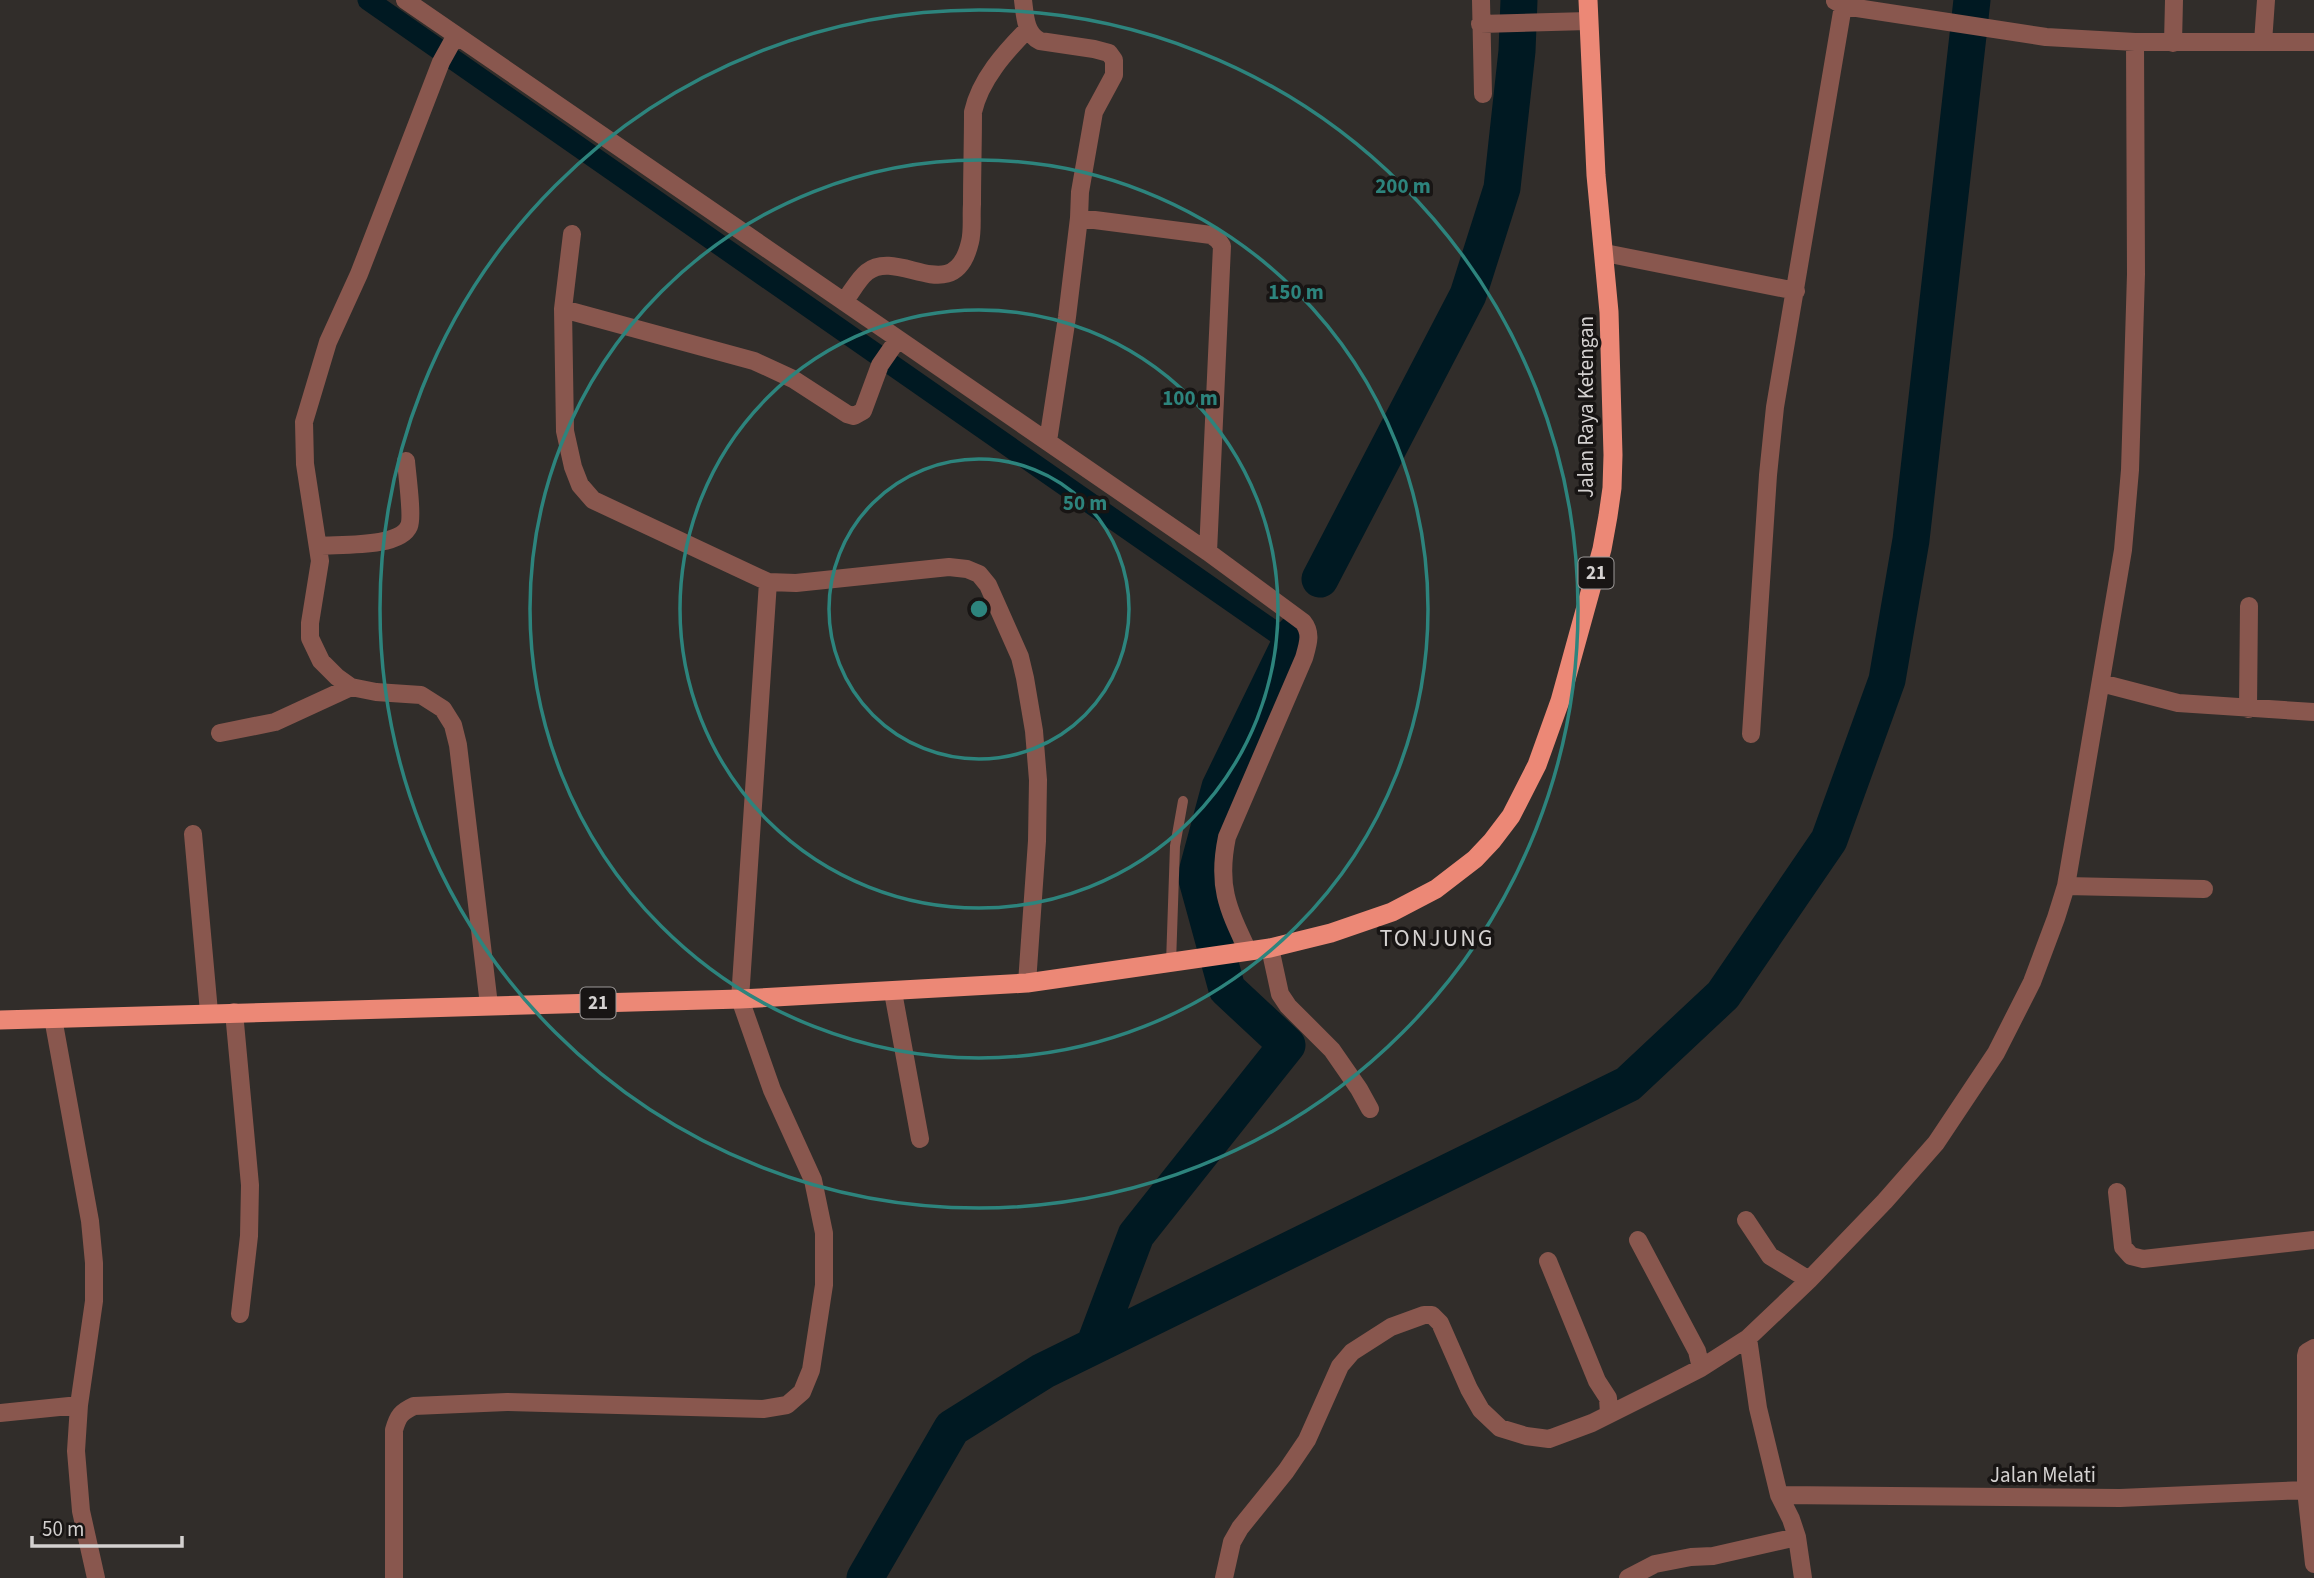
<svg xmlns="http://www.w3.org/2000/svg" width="2314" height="1578" viewBox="0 0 2314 1578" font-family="'Source Sans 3',sans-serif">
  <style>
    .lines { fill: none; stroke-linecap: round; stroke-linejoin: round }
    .canal { stroke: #001922; stroke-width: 21 }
    .river { stroke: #001922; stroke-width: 37 }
    .service { stroke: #89574e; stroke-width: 10 }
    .minor { stroke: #89574e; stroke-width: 18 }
    .trunk { stroke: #ec8876; stroke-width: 19 }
    .ring { fill: none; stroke: #2d847d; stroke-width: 3.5 }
    .labels { text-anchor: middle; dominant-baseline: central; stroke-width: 7; stroke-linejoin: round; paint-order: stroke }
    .shield { fill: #181514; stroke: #9c9998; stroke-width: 2 }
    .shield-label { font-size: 19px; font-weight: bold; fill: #d4d1d0 }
    .street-label { font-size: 21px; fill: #d4d1d0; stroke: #181514 }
    .quarter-label { font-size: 24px; letter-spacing: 2px; fill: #d4d1d0; stroke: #181514 }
    .centre { fill: #2d847d; stroke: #181514; stroke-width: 3.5 }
    .ring-label { font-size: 21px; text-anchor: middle; font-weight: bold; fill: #2d847d; stroke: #181514; stroke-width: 7; stroke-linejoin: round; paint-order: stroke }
  </style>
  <rect width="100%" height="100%" fill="#312d2a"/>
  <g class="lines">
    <path class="canal" d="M368,0L1291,643"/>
    <path class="river" d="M1320,579L1468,295L1502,188L1517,51L1519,0
      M1094,1346L1136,1235L1287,1045L1227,989L1196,876L1220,787L1295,633
      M865,1578L952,1428L1043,1371L1628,1084L1723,995L1829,840L1887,680L1911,540L1972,0"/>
    <path class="service" d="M1171,963L1175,846L1183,801"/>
    <path class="minor" d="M405,0L1208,552L1303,622C1312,633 1308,644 1304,658L1227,837C1217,885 1227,907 1247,949
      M1023,0C1025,15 1025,34 1040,41L1094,49L1109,53L1114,60V75L1094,112L1080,192L1079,218L1211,235L1218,240L1222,246L1208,552
      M1481,0L1483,94
      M1835,1L1844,6L2046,37L2135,42H2314
      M1480,24L1588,21
      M456,35L441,62L359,274L328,342L304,422L305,464L320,561L310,623V638L321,661L337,677L351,687L376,692L421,695L443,709L453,725L458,745L489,1005
      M2263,42L2266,0
      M2173,43L2174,0
      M572,234L563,309L565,431L573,467L580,485L593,500L768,582L796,583L949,567L967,569L979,574L988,585L1020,657L1025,678L1034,731L1038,780L1037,841L1027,983
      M1605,253L1796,291
      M844,302C851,293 858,279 867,272C899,247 954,310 970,242C973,230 971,216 972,204C972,173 973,143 973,112C980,80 1005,52 1028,29
      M563,309L754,361L793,379L847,414L854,416L863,411L880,365L898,339
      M1048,441L1067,317L1079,218
      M318,546C340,544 400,548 409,526C413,517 407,474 406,461
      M2101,683L2178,703L2314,712
      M2248,709L2249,606
      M220,733L275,722L351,687
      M1751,734L1768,475L1775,407L1844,0
      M193,834L209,1012
      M2066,886L2204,889
      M1270,948L1280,994L1288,1006L1332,1050L1359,1089L1370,1109
      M893,992L920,1139
      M234,1012L250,1185L249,1236L240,1314
      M53,1018L90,1221L94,1263V1301L79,1405L76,1451L81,1511L96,1578
      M2117,1192L2123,1247L2131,1256L2143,1259L2314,1240
      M1746,1220L1770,1256L1809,1280
      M1638,1240L1697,1351L1701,1368
      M1548,1261L1597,1381L1608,1398L1609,1414
      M1748,1338L1758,1408L1779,1495L1791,1519L1797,1537L1803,1578
      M2314,1348L2307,1352L2306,1356V1490L2314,1564
      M0,1413L79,1405
      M1779,1495L2120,1498L2306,1490
      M394,1578V1430C398,1416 401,1412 414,1406L507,1402L763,1409L787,1405L802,1392L811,1370L824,1285V1233L813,1180L772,1090L740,999L768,582
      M1224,1578L1232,1542L1240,1528L1286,1471L1307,1440L1340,1366L1352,1352L1391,1327L1424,1315H1432L1440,1323L1469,1389L1481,1410L1500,1428L1526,1436L1549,1439L1592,1423L1666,1386L1701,1368L1748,1338L1809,1280L1885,1201L1936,1143L1996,1053L2032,982L2056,918L2066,886L2123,550L2130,470L2136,274L2135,42
      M1628,1578L1655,1564L1691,1557L1713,1556L1797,1537"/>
    <path class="trunk" d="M0,1020L740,999L1027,983L1270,948L1331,933L1392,912L1436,889L1475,859L1492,841L1511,816L1537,765L1560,701L1602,549L1608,516L1612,488L1613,455L1609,312L1596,175L1588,0"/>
  </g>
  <g class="ring">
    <circle cx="979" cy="609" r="150"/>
    <circle cx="979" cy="609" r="299"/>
    <circle cx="979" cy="609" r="449"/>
    <circle cx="979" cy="609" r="599"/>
  </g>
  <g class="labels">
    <g class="shield">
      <rect x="1578.5" y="557.5" width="35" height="31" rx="5"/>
      <rect x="580.5" y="987.5" width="35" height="31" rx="5"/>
    </g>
    <g class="shield-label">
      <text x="1596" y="573">21</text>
      <text x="598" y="1003">21</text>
    </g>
    <g class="street-label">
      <text transform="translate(1586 407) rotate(-90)">Jalan Raya Ketengan</text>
      <text x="2043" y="1475">Jalan Melati</text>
    </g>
    <g class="quarter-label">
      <text x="1437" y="938">TONJUNG</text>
    </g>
  </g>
  <circle cx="979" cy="609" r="10" class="centre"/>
  <g class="ring-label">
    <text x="1403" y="193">200 m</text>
    <text x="1296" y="299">150 m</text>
    <text x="1190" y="405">100 m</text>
    <text x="1085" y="510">50 m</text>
  </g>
  <path d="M32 1536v10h150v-10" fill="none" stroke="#d4d1d0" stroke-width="3.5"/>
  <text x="42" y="1536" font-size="21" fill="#d4d1d0" stroke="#181514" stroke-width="5" paint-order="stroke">50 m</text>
</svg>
